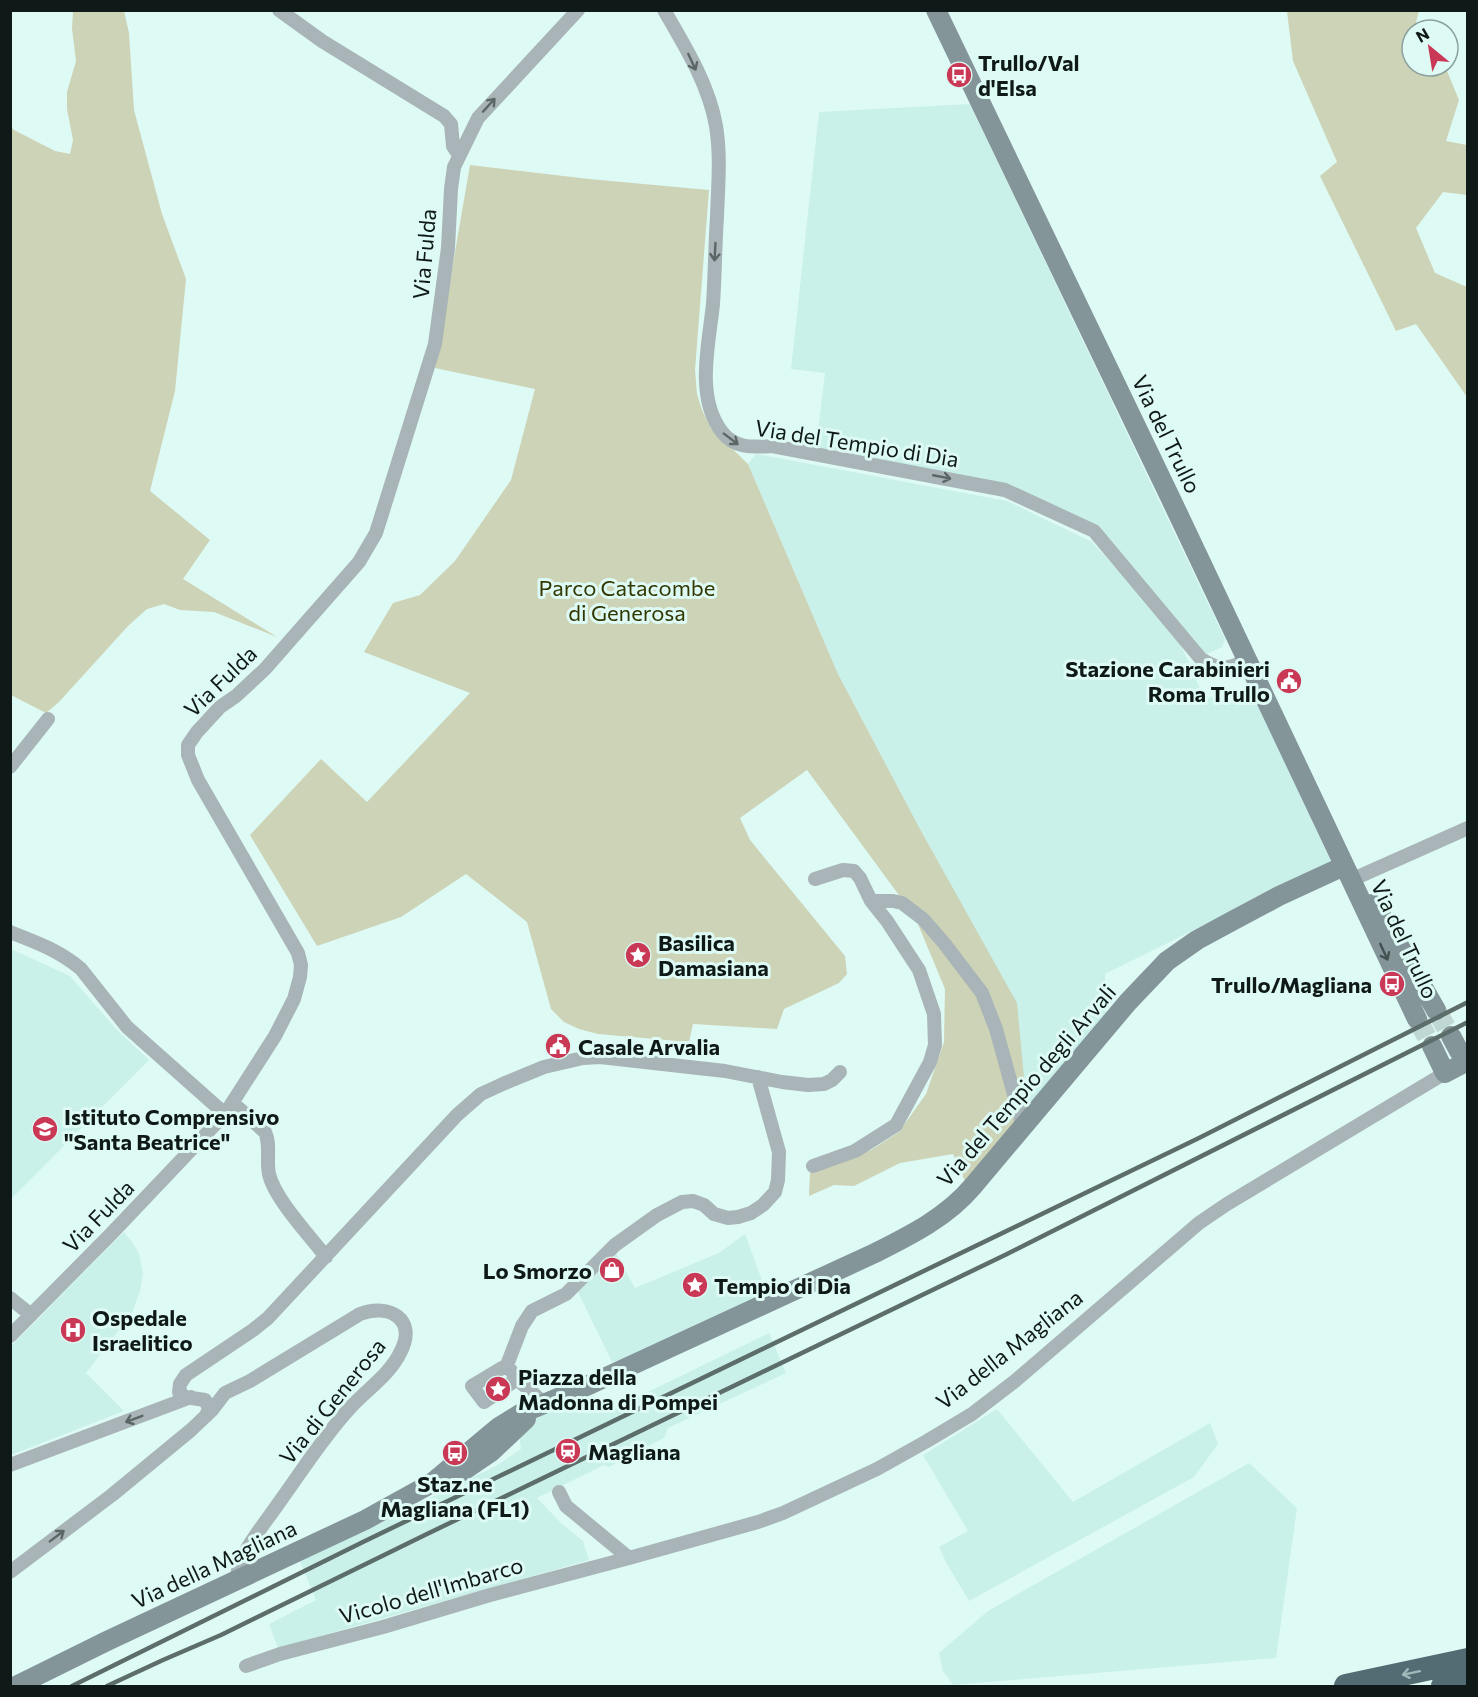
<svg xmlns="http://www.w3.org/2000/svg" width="1478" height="1697" viewBox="0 0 1478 1697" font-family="Commissioner,sans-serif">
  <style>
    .built { fill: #caf0ea }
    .green { fill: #cdd3b6 }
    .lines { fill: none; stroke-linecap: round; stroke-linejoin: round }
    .secondary-tunnel { stroke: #bfd8d4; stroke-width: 20; stroke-dasharray: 20 10; stroke-linecap: butt }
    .street { stroke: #a8b4b7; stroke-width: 14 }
    .secondary { stroke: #84959a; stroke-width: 20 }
    .highway { stroke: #536b72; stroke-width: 24 }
    .rail { stroke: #5c6d6a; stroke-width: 4.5 }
    .oneway { stroke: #5c6667 }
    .oneway2 { stroke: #445152 }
    .oneway3 { stroke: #9fbaba }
    .labels { text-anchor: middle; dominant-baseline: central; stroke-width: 6; stroke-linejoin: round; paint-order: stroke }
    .poi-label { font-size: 22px; font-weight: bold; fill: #0f1917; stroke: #defaf5; text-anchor: start }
    .street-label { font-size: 22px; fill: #0f1917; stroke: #defaf5 }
    .park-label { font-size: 22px; fill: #323702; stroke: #defaf5 }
  </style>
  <rect width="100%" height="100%" fill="#defaf5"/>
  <path class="built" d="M970,104L1225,639L1222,647L1205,655L1096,527L1010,486L816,447L825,373L791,369L819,112Z
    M756,454L1007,501L1092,542L1174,631L1190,665L1204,699L1250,687L1331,862L1105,974L1106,1015L1027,1110L921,831L838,674L748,464Z
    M11,949L70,976L117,1030L149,1060L11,1199Z
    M124,1232L133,1243L139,1254L143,1273L140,1291L132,1313L86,1373L124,1411L11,1455V1346Z
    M745,1234L767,1294L622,1360L612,1362L578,1292L616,1253L635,1288L719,1253Z
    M769,1333L786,1373L668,1428L664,1438L609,1467L604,1465L537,1498L561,1523L583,1541L589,1560L278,1648L269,1624L316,1600L300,1561L496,1466L521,1449L519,1432L526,1424L539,1416L559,1407L575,1404L605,1401L615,1408Z
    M997,1409L1073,1502L1210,1423L1218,1444L1194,1477L969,1601L947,1564L939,1547L968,1531L923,1455Z
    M1249,1463L1297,1508L1276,1658L953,1685L943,1671L939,1653L988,1611Z"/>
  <path class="green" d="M73,11H124L129,33L134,110L162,214L186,279L175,391L150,491L210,540L183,579L277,637L214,612L180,610L164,604L147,609L128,626L59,702L46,713L11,695L10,126L14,130L55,151L70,154L73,140L67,109V92L76,61L72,29Z
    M1287,11H1419L1414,30H1412V41L1409,55H1412V66H1445L1459,100L1446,141L1467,145V195L1443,192L1416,228L1435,273L1467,287V397L1416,324L1396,331L1320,176L1337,162L1293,61Z
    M470,165L589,179L709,190L695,370L697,394L702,410L711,428L748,464L838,674L921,831L1017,1003L1027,1110L967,1186L953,1154L900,1163L854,1186L834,1185L809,1196L810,1172L871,1150L899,1132L926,1094L944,1042L945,989L915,917L807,770L740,818L750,840L845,956L847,974L839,983L784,1009L777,1029L693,1024L689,1042L598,1034L579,1029L564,1022L551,1009L527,922L466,874L401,917L317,946L250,835L321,759L367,802L470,693L364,652L393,603L420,595L455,561L511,480L535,389L435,368Z"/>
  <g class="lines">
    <path class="secondary-tunnel" d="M1436,1010L1451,1036
      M1417,1019L1432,1046"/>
    <path class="street" d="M279,10L322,41L444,116L451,124L453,146L459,155
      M664,10C685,46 709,85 716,126C721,156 718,187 717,217C715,246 715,275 713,304C709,344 695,397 722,432C735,449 753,447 772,446L1005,490L1094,531L1201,659C1220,671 1227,669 1247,661
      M10,767L48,719
      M815,879L843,870L854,871L860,878L871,901
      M1351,880L1468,828
      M10,932C36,942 60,951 81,969L127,1027L225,1114
      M233,1103L265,1132C271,1145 266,1160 269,1174C274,1198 310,1236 326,1257
      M813,1166L855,1151L896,1125L930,1062L935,1045L934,1014L919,970L887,921L871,901H893L902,903L923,919L944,943L982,993L996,1029L1023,1127
      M10,1298L31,1315
      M10,1336L111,1234L225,1114L275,1036L294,999L300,977L301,965L298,953L198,780L188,755V745L197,732L220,707L236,696L265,669L359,562L376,533L435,344L448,248L451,189L454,167L478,118L578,10
      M507,1365L522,1326L532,1311L566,1294L615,1245L657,1215L682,1202L693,1201L704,1205L714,1214L728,1218L738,1217L751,1213L763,1205L775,1192L778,1180L779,1152L758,1077
      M517,1379L484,1402L472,1386L507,1365L517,1379L545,1404
      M206,1416L209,1408L205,1400L185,1397L179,1392L180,1384L186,1375L253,1330L268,1318L457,1115L481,1094L505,1083L544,1067L583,1058L600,1057L725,1071L782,1082L808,1085L824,1084L832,1080L840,1072
      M10,1465L191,1397
      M559,1492L566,1506L629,1558L758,1522L783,1513L877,1469L927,1441L972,1414L1015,1381L1199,1223L1227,1204L1445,1073
      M10,1572L112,1495L191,1430L212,1410L225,1393L250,1381L360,1314C389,1303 417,1319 401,1351C390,1375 366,1390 349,1409C324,1436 304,1468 283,1497C270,1516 255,1534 244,1554C239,1562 238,1571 236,1580
      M246,1666L280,1654L383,1627L490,1595L629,1558"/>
    <path class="secondary" d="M936,10L1170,497L1417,1019
      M1372,904L1386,923L1436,1010
      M1451,1036L1459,1051L1466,1061
      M1432,1046L1445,1073L1468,1061
      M432,1483L499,1427L520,1414L591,1384L875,1253C911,1235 947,1217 973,1186L1128,1002L1167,961L1197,940L1234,920L1279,896L1344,866
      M16,1686L107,1641L365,1520L432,1483L463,1471L491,1452L526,1419"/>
    <path class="highway" d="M1346,1686L1468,1660
      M1443,1686L1468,1680"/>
    <path class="rail" d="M72,1686L365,1541L1199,1138L1468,1002
      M107,1686L163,1660L221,1635L427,1534L1005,1255L1468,1022"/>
  </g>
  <defs><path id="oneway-shaft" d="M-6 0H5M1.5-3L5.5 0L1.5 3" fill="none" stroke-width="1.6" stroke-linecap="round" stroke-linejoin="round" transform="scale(1.5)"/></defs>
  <g class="oneway">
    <use href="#oneway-shaft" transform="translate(692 62) rotate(65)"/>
    <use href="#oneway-shaft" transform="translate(489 105) rotate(-48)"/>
    <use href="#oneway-shaft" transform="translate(715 252) rotate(93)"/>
    <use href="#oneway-shaft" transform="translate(731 439) rotate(37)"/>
    <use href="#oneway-shaft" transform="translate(942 477) rotate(11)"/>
    <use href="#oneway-shaft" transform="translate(134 1419) rotate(159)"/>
    <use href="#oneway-shaft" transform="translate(57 1536) rotate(-37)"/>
  </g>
  <use class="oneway2" href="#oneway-shaft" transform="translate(1384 952) rotate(65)"/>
  <use class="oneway3" href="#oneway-shaft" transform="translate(1411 1673) rotate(168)"/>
  <defs>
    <g id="bus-disc" transform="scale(1.35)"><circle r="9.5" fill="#c93956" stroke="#defaf5"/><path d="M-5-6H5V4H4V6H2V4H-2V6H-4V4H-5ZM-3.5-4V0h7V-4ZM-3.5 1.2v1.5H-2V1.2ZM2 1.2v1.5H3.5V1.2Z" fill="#fff"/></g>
    <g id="civic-disc" transform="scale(1.35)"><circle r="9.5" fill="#c93956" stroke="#defaf5"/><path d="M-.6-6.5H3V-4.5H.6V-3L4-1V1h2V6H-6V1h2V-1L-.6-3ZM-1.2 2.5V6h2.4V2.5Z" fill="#fff"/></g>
    <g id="sight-disc" transform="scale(1.35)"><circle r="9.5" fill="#c93956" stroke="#defaf5"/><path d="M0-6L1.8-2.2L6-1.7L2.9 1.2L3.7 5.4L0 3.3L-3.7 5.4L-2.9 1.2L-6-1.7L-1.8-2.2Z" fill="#fff"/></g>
    <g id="school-disc" transform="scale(1.35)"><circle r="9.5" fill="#c93956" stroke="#defaf5"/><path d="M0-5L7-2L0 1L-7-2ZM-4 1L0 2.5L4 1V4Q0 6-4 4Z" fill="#fff"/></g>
    <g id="shop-disc" transform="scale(1.35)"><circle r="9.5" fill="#c93956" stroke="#defaf5"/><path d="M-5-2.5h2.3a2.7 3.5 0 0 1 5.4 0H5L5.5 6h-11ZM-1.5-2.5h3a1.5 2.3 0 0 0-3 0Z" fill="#fff"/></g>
    <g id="hospital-disc" transform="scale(1.35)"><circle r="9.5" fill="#c93956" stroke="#defaf5"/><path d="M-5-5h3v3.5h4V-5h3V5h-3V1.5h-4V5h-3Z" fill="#fff"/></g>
    <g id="station-disc" transform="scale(1.35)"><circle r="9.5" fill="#c93956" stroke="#defaf5"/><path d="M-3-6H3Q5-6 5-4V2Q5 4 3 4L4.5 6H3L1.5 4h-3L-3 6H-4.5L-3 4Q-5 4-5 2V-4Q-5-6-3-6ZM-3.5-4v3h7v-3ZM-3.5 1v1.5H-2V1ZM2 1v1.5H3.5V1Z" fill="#fff"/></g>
  </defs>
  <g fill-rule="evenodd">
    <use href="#bus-disc" x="959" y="75"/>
    <use href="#civic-disc" x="1289" y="681"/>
    <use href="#sight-disc" x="638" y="955"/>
    <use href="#bus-disc" x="1392" y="984"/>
    <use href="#civic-disc" x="558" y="1046"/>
    <use href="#school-disc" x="45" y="1129"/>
    <use href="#shop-disc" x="612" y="1270"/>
    <use href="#sight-disc" x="695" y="1285"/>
    <use href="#hospital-disc" x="73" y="1330"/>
    <use href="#sight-disc" x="498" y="1389"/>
    <use href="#station-disc" x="568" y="1451"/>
    <use href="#bus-disc" x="455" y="1453"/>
  </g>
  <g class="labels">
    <g class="poi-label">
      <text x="978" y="62">Trullo/Val<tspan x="978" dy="25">d'Elsa</tspan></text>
      <text x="1270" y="668" text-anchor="end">Stazione Carabinieri<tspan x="1270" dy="25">Roma Trullo</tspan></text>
      <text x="658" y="942">Basilica<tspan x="658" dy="25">Damasiana</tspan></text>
      <text x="1372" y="984" text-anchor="end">Trullo/Magliana</text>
      <text x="578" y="1046">Casale Arvalia</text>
      <text x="64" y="1116">Istituto Comprensivo<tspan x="64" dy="25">"Santa Beatrice"</tspan></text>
      <text x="592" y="1270" text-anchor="end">Lo Smorzo</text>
      <text x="714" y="1285">Tempio di Dia</text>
      <text x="92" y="1317">Ospedale<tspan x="92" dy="25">Israelitico</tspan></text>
      <text x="518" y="1376">Piazza della<tspan x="518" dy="25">Madonna di Pompei</tspan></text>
      <text x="588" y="1451">Magliana</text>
      <text x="455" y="1483" text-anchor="middle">Staz.ne<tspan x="455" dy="25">Magliana (FL1)</tspan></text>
    </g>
    <g class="street-label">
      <text transform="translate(424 254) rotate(-85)">Via Fulda</text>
      <text transform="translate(1167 434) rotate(64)">Via del Trullo</text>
      <text transform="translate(857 443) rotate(9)">Via del Tempio di Dia</text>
      <text transform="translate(220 681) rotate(-44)">Via Fulda</text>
      <text transform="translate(1405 939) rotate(65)">Via del Trullo</text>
      <text transform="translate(1026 1085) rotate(-49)">Via del Tempio degli Arvali</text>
      <text transform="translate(98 1216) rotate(-46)">Via Fulda</text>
      <text transform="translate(1009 1349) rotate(-38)">Via della Magliana</text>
      <text transform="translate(332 1401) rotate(-51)">Via di Generosa</text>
      <text transform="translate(214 1564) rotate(-25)">Via della Magliana</text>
      <text transform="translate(431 1590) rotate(-16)">Vicolo dell'Imbarco</text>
    </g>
    <g class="park-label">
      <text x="627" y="587">Parco Catacombe<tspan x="627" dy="25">di Generosa</tspan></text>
    </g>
  </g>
  <rect width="1478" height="1697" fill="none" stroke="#0f1917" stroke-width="24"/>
  <g transform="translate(1430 48) rotate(330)"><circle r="28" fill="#defaf5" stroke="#8ba09c" stroke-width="1.5"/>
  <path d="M0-4.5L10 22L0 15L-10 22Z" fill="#c93956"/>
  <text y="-9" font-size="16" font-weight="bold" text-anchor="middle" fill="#0f1917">N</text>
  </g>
</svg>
